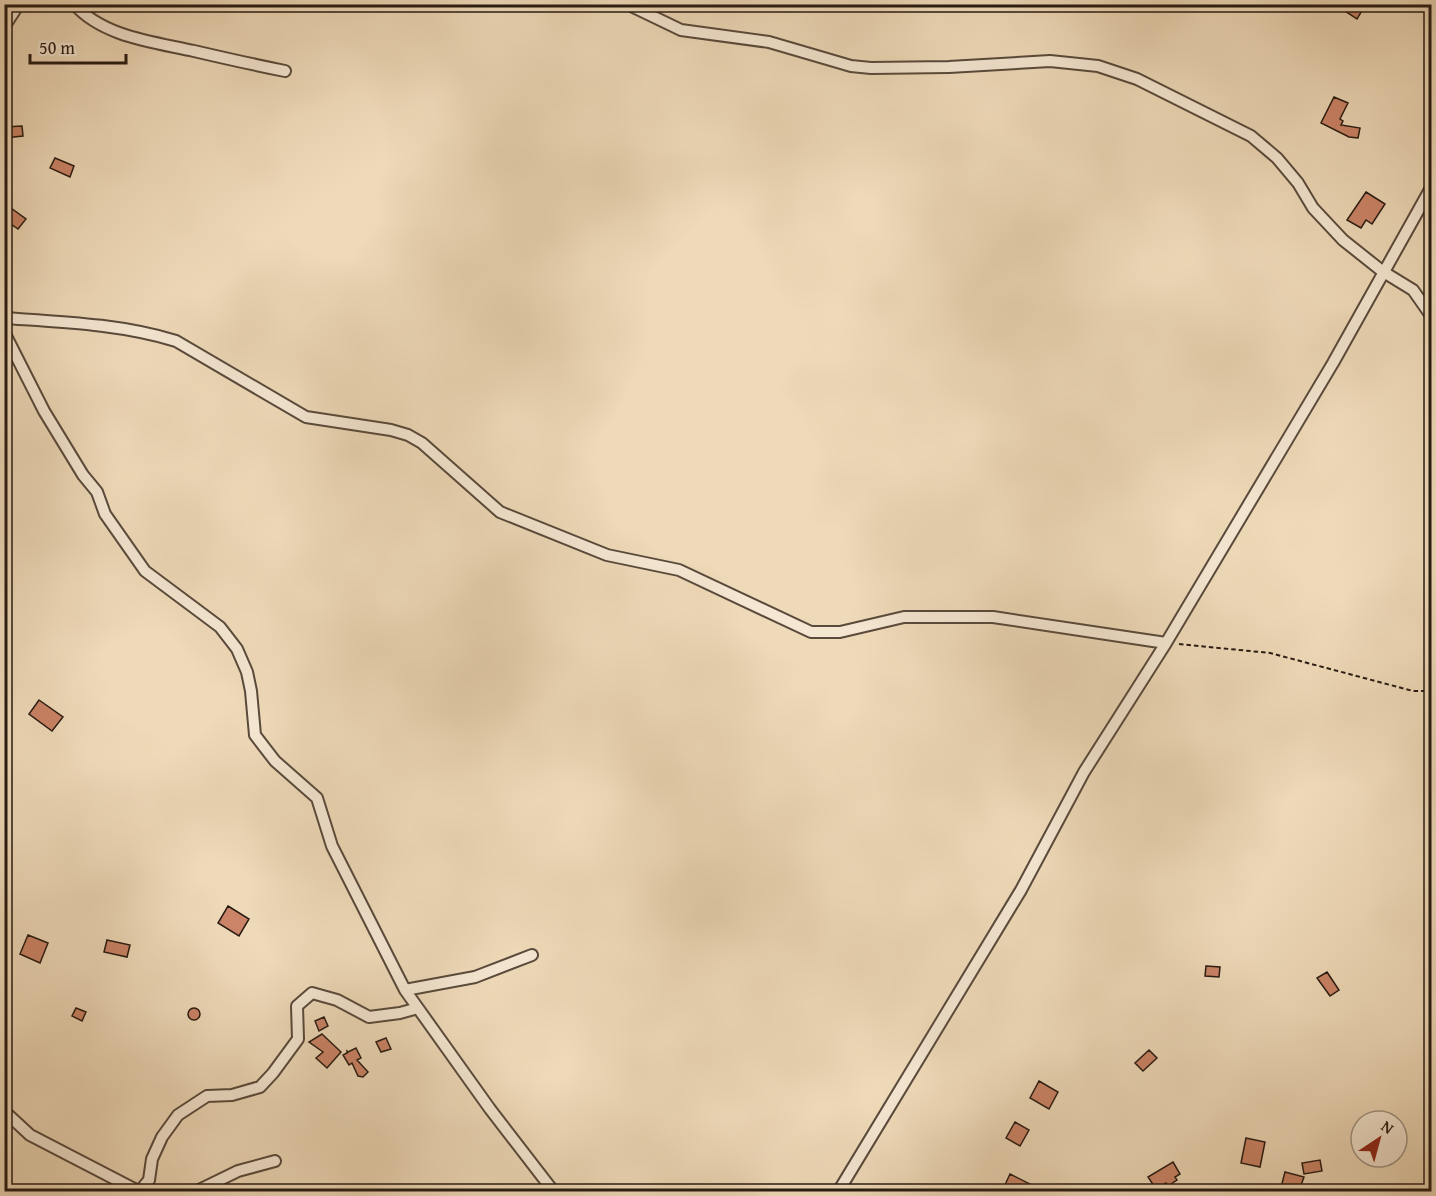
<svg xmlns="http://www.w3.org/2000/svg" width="1436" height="1196" viewBox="0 0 1436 1196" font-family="'Gentium Book Plus',serif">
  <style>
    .building { fill: #cb8467; stroke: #271b12; stroke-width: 1.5 }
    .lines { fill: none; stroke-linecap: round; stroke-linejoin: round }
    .minor-casing { stroke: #594a3c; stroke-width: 14 }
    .path { stroke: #271b12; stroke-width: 2; stroke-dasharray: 4.5 3; stroke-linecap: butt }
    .minor { stroke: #f4e6d1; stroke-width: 10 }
  </style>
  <rect width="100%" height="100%" fill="#eed9b8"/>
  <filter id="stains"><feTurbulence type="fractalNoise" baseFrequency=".00333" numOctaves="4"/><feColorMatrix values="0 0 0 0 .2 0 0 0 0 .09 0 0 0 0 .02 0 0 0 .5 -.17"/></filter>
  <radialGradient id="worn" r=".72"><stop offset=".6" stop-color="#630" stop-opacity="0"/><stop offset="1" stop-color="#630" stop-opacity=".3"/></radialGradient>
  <path class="building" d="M1334,4H1366L1357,19Z
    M1334,97L1348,103L1340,119L1343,121L1341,125L1360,128L1358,138L1349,137L1321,123Z
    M22,126L23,136L4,138V127Z
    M55,158L74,166L70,177L50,168Z
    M1366,192L1385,204L1372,224L1366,220L1361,228L1347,220Z
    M4,203L26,219L18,229L4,219Z
    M39,700L63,717L52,731L29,714Z
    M228,906L249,919L239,936L218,923Z
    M28,935L48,943L40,963L20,954Z
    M107,940L130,945L127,957L104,952Z
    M1206,966L1220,967L1219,977L1205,976Z
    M1327,972L1339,990L1330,996L1317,978Z
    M76,1008L86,1012L82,1021L72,1016Z
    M188 1014a6 6 0 1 1 12 0a6 6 0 1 1-12 0Z
    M324,1017L328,1026L319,1031L315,1021Z
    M322,1034L341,1052L327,1068L316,1058L323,1052L309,1042Z
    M386,1038L391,1049L381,1052L376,1042Z
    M356,1048L361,1058L357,1060L368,1072L363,1077L358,1076L352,1063L349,1065L343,1055L347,1053V1051L348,1052Z
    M1149,1050L1157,1058L1143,1071L1135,1063Z
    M1039,1081L1058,1092L1049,1109L1030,1098Z
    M1015,1122L1029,1130L1020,1146L1006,1138Z
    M1246,1138L1265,1142L1260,1167L1241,1163Z
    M1320,1160L1322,1171L1304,1174L1302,1163Z
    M1173,1162L1180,1174L1175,1177L1177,1180L1168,1186L1166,1183L1156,1189L1148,1177Z
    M1285,1172L1304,1177L1299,1191H1280Z
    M1010,1174L1030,1184L1027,1191H1014L1004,1187Z"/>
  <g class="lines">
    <g class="minor-casing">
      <path id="minor" d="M74,4C103,37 154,42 194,51C224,58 255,65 285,71
        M627,4L681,30L769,42L851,66L871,68L949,67L1050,61L1098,66L1137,79L1251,136L1277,158L1298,183L1313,208L1343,240L1382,271L1413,290L1432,317
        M4,27L19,4
        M4,318C62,322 121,324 176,341L306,417L391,430L408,435L422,443L500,512L607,555L679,570L811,632H840L904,617H993L1166,643
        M4,332L44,411L83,475L97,492L105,514L145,571L220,627L237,649L247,672L251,691L255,735L275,761L317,798L332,846L405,990L490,1109L554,1192
        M405,990L475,977L532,955
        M4,1111L30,1135L140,1192
        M140,1191L149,1180L152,1159L162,1137L178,1115L207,1096L232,1095L260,1087L273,1073L298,1039L297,1006L312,993L337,1000L369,1017L400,1013L418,1008
        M195,1192L238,1171L275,1161
        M838,1192L1021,890L1084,772L1166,643L1333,363L1432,186"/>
    </g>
    <path class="path" d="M1179,644L1270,653L1413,691H1432"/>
    <use href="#minor" class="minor"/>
  </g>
  <rect width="1436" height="1196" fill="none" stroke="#eed9b8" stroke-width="24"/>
  <rect x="6" y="6" width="1424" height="1184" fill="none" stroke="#271b12" stroke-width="3"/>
  <rect x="12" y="12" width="1412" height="1172" fill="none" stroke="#271b12" stroke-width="1.5"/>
  <g transform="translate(1379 1139) rotate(36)"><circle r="28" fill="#f4e6d1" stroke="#a29585" stroke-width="1.5"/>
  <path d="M0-4.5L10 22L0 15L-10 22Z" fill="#8f2418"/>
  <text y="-9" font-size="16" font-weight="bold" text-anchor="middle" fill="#271b12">N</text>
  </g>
  <path d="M30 54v9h96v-9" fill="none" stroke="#271b12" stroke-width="3"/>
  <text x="39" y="54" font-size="18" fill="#271b12" stroke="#f4e6d1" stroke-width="4.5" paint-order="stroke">50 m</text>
  <rect width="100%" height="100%" filter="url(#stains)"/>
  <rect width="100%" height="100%" fill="url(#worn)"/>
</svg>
